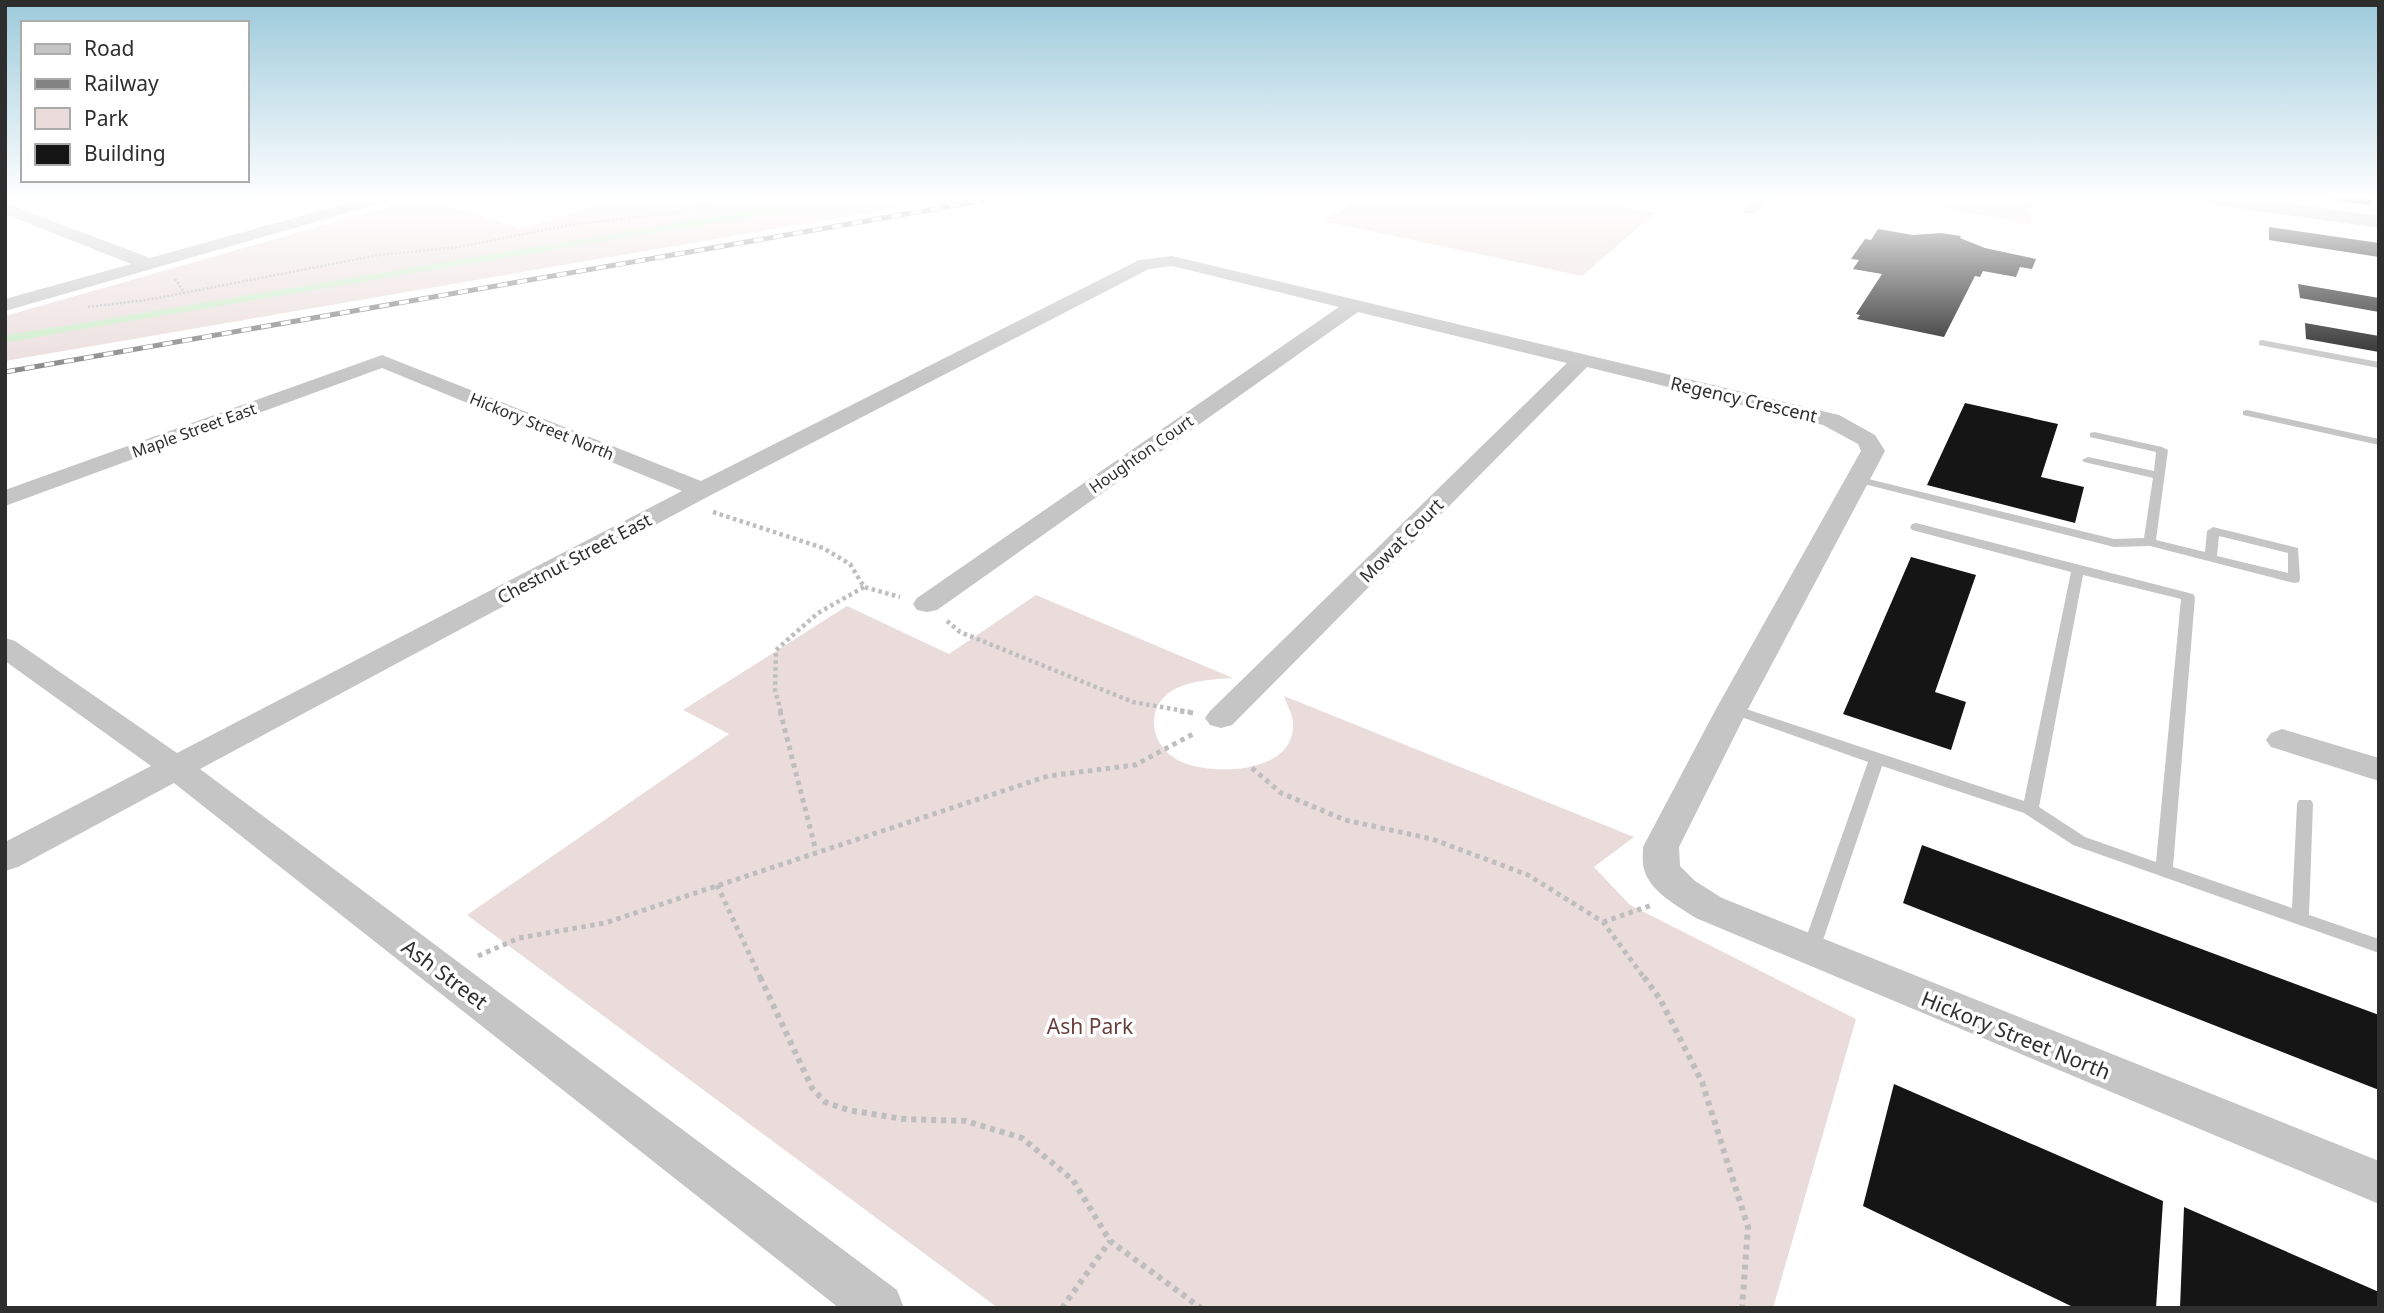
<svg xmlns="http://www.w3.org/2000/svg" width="2384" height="1313" viewBox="0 0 2384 1313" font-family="'Noto Sans',sans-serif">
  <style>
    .green { fill: #ebdcdc }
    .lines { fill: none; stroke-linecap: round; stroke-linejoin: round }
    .stream-far1 { stroke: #cbebc8; stroke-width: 6 }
    .stream { stroke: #cbebc8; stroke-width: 7 }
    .building { fill: #151515 }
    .path-far3 { stroke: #bebebe; stroke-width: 2.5; stroke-dasharray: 2 2; stroke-linecap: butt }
    .path-far2 { stroke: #bebebe; stroke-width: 4.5; stroke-dasharray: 3.5 3.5; stroke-linecap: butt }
    .path-far1 { stroke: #bebebe; stroke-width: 5; stroke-dasharray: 4.5 4.5; stroke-linecap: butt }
    .path { stroke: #bebebe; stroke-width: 6; stroke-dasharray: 5 5; stroke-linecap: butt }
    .service { fill: #c5c5c5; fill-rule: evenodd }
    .minor { fill: #c5c5c5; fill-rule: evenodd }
    .tertiary { fill: #c5c5c5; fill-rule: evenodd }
    .rail-casing { stroke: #838383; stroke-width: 5 }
    .rail { stroke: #fff; stroke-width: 3.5; stroke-dasharray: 10; stroke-linecap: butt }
    .labels { text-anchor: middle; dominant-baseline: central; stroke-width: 7; stroke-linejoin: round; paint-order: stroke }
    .far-street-label { font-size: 16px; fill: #2e2e2e; stroke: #fff }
    .street-label { font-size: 18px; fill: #2e2e2e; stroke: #fff }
    .near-street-label { font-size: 21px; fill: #2e2e2e; stroke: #fff }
    .near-park-label { font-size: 21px; fill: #693f3c; stroke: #fff }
  </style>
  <rect width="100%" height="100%" fill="#fff"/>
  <path class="green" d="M423,197L521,229L625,197H699L718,202L751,197H960L5,361V316Z
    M1365,197H1568L1655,213L1582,276L1323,221Z
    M1879,197H2029L2031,224L1906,201L1903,204Z
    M1036,595L1233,678C1214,679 1186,681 1170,692C1145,709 1151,745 1176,759C1206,777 1292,775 1293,727C1294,716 1287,706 1284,696L1634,837L1594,867L1630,905L1856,1019L1773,1308H998L467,915L729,734L683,710L847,606L949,654Z"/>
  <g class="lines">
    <path class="stream-far1" d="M47,332L850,197"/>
    <path class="stream" d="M5,339L58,330"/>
  </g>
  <path class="building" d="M2326,197H2370L2371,205L2326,199Z
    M2269,227L2379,243V257L2269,240Z
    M1878,229L1913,235L1941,233L1961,236L1960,238L1985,248L2036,259L2032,269L2020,267L2016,277L1983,271L1980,277L1975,276L1944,337L1857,319L1860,315L1856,314L1882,274L1853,269L1859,260L1851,259L1865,239L1871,240Z
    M2298,284L2379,298V312L2300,298Z
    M2305,323L2379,336V352L2306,339Z
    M1965,403L2058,424L2041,477L2084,487L2075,523L1927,485Z
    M1911,557L1976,575L1935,692L1966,702L1951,750L1843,714Z
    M1922,845L2379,1015V1090L1903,903Z
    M1894,1084L2163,1201L2156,1308H2075L1863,1206Z
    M2184,1207L2379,1292V1308H2180Z"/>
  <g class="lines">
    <path class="path-far3" d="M175,279L184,292
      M88,307L147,300L379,255L459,247L569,225L676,212L744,197"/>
    <path class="path-far2" d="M713,512L823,548L850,564L864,587L900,597
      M947,621L960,632L1133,702L1190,712
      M781,712L775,690L776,650L818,613L864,587"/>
    <path class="path-far1" d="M780,711L816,851
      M1180,711L1193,713
      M1252,768L1281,793L1345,820L1432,839L1528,875L1603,922L1645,979
      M717,885L761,979
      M1603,922L1652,905
      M478,956L519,938L605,923L1048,776L1135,765L1195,733"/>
    <path class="path" d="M760,977L812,1088L825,1102L848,1110L903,1119L966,1121L1022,1138L1073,1180L1110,1241L1201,1308
      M1644,977L1660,999L1702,1082L1748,1227L1742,1308
      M1062,1308L1110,1241"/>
    <path class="service" d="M2262,340L2379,362V368L2259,345V341Z
      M2247,410L2379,439V445L2243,415V411Z
      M2094,432L2162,447L2168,450L2156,540L2205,552L2207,531L2213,527L2298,548L2300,579L2299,582L2294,583L2150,546L2114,547L1852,481L1850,479L1856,476L2114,539L2144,538L2153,478L2084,462L2082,460L2088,457L2154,471L2156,452L2090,437V433ZM2219,536L2288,553V573L2217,556Z
      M1916,523L2193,594L2195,597L2173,867L2292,908L2297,804L2299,800H2311L2313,804L2309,915L2379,939V953L2073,845L2024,813L1882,766L1819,952L1816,957L1810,959L1804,957L1801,952L1868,762L1727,712L1725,709L1727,706H1737L2024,801L2071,572L1912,530L1910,527L1912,524ZM2083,575L2181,599L2156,862L2085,837L2039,807Z"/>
    <path class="minor" d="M369,197H394L392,200L5,311V299L131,264L5,214V203L150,258Z
      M1754,197H1770L1757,213H1745L1743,210Z
      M1172,256L1839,415L1875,435L1885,451L1748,709L1679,847L1680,866L1695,881L1722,898L2379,1161V1204L1696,918C1679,907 1649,891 1644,869C1642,863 1643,854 1643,847L1716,709L1861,451L1858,444L1823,425L1587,367L1232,725L1221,728L1210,725L1205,718L1210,711L1567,363L1358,312L937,610L927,612L917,610L913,604L917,598L1339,307L1172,266L1149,269L711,495L200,769L897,1290L904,1308H839L174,783L18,867L5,871V842L151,766L5,661V638L15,641L177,753L682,491L382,368L5,506V490L382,355L701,481L1139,260Z
      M2282,729L2379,758V781L2271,747L2266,740L2271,733Z"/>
    <path class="tertiary" d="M2192,197H2244L2379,216V228L2202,203Z"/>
    <g class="rail-casing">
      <path id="rail" d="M5,372L1003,197"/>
    </g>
    <use href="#rail" class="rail"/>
  </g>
  <linearGradient id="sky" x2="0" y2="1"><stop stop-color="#9ccadb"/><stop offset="0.52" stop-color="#fff"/><stop offset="1" stop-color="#fff" stop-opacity="0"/></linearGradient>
  <rect width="2384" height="381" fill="url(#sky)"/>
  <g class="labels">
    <g class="far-street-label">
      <text transform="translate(542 426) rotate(22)">Hickory Street North</text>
      <text transform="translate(194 430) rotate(-20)">Maple Street East</text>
      <text transform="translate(1141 454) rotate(-35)">Houghton Court</text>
    </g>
    <g class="street-label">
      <text transform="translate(1744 399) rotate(13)">Regency Crescent</text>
      <text transform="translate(1401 540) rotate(-45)">Mowat Court</text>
      <text transform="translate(574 558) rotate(-28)">Chestnut Street East</text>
    </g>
    <g class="near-street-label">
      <text transform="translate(445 974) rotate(37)">Ash Street</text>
      <text transform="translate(2016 1035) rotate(22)">Hickory Street North</text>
    </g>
    <g class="near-park-label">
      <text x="1090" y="1026">Ash Park</text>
    </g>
  </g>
  <rect width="2384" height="1313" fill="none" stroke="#2e2e2e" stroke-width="14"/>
  <rect x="21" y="21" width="228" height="161" fill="#ffffff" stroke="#ababab" stroke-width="2"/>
  <rect x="35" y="44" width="35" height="10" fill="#c5c5c5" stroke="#ababab" stroke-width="2"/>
  <text x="84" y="56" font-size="21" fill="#2e2e2e">Road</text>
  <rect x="35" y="79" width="35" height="10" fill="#838383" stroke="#ababab" stroke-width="2"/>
  <text x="84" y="91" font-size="21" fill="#2e2e2e">Railway</text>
  <rect x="35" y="108" width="35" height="21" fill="#ebdcdc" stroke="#ababab" stroke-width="2"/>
  <text x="84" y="126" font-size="21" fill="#2e2e2e">Park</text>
  <rect x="35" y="144" width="35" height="21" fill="#151515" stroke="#ababab" stroke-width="2"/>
  <text x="84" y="161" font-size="21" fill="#2e2e2e">Building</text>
</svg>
